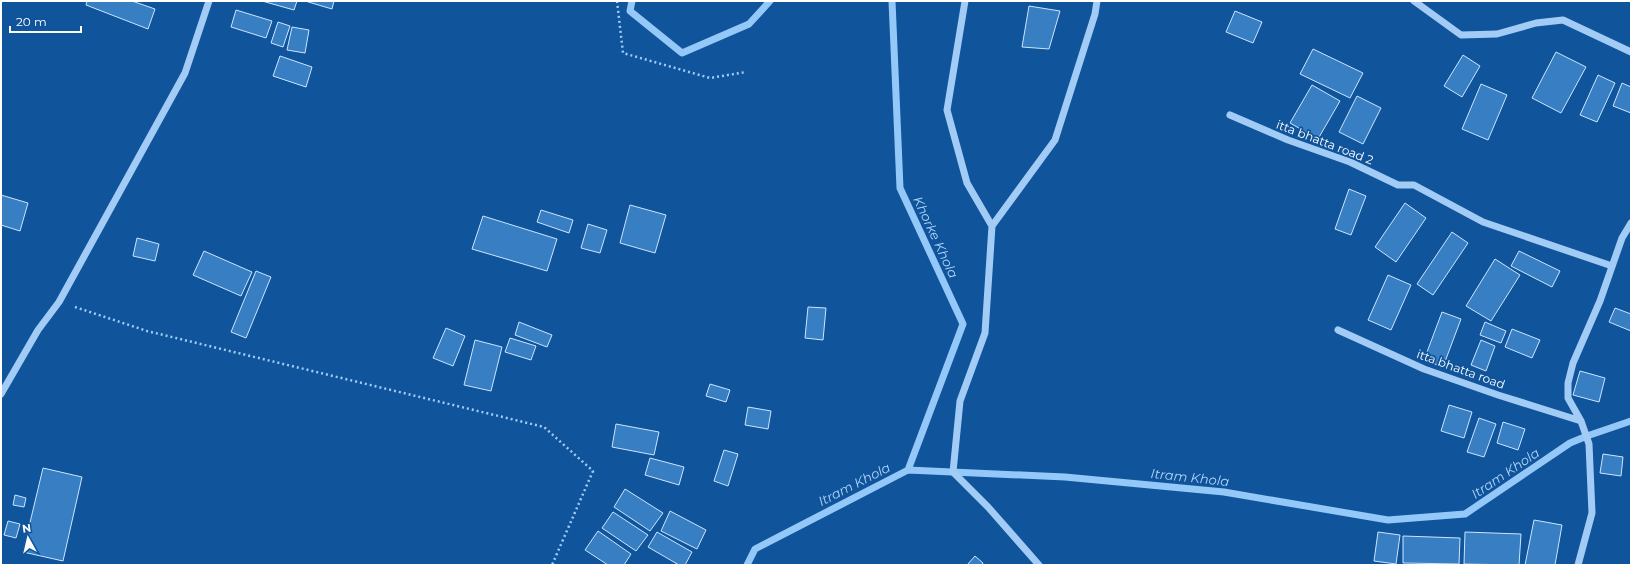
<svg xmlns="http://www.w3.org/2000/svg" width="1632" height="566" viewBox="0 0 1632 566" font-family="Montserrat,sans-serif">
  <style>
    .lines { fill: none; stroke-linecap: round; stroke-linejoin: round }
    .stream { stroke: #94c8f8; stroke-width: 7 }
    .building { fill: #387ec2; stroke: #cbe5fe }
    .path { stroke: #a2ccf5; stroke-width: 2.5; stroke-dasharray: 2 3; stroke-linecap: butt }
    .minor { stroke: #a2ccf5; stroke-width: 7 }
    .labels { text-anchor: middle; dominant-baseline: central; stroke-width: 3.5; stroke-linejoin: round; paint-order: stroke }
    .street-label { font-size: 12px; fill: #fff; stroke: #10549b }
    .water-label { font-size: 13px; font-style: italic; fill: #afd6fb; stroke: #10549b }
  </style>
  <rect width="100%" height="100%" fill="#10549b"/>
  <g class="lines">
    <path class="stream" d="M632,1L630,11L682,53L749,24L770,1
      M892,1L900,188L963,324L908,470
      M747,565L755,549L908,470L1065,477L1224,492L1388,520L1465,514L1570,443L1587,436L1631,421"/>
  </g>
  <path class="building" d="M87,1H132L155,9L148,29L86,5Z
    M262,1H297L294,10Z
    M305,1H334L332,9Z
    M1029,6L1060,11L1049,49L1022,47Z
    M236,10L272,21L266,38L231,27Z
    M1235,11L1262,22L1253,43L1226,32Z
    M278,22L290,26L283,47L271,43Z
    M292,27L309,30L305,53L287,50Z
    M1313,49L1363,73L1350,98L1300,74Z
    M1556,52L1586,67L1561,113L1532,98Z
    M1463,55L1480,66L1462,97L1444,86Z
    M280,56L312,67L306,87L273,76Z
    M1598,75L1615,83L1597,122L1580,115Z
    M1622,83L1631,87V113L1613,106Z
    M1481,84L1507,95L1488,140L1462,129Z
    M1312,85L1340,101L1318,139L1290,123Z
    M1357,96L1381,108L1363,144L1339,132Z
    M1349,189L1366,196L1351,235L1335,229Z
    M1,195L28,203L20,231L1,225Z
    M1405,203L1426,218L1396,262L1375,247Z
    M630,205L666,215L655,253L620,243Z
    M541,210L573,220L569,233L537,222Z
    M483,216L557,239L547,271L472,249Z
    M588,224L607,230L600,253L581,248Z
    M1452,232L1468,243L1433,295L1417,284Z
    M137,238L159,244L155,261L133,256Z
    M204,251L252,272L241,296L193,275Z
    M1519,251L1560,271L1552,287L1511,266Z
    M1495,259L1520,275L1491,321L1466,306Z
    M256,271L271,277L246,338L231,332Z
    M1388,275L1411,285L1391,330L1368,320Z
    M808,307L826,308L823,340L805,338Z
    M1615,308L1631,314V331L1609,322Z
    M1442,312L1461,319L1443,367L1424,360Z
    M519,322L552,335L547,347L515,335Z
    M1485,322L1506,331L1501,343L1480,335Z
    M446,328L465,336L453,366L433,358Z
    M1512,329L1540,340L1532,358L1505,347Z
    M510,338L536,346L531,360L505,352Z
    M475,340L502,347L491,391L464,385Z
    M1481,340L1495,346L1486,371L1471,365Z
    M1580,371L1605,378L1599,402L1573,395Z
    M710,384L730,390L726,402L706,396Z
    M1449,405L1472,412L1464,438L1441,431Z
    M748,407L771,411L768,429L745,425Z
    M1479,418L1496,424L1484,457L1467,452Z
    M1503,422L1525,429L1518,450L1497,443Z
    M616,424L659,432L654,455L612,447Z
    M724,450L738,454L728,486L714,481Z
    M1603,454L1623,457L1621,476L1600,473Z
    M650,458L684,467L679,485L645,475Z
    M43,468L82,477L63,561L23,552Z
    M625,489L663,513L650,531L614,507Z
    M15,495L26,498L24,507L13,505Z
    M670,511L706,530L697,549L661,531Z
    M613,512L648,535L636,551L602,528Z
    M1534,520L1562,525L1555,565H1525Z
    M8,521L20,524L16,538L4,535Z
    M598,531L631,554L624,565H608L585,550Z
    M657,532L692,552L685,565H679L648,547Z
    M1378,532L1400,535L1396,564L1374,561Z
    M1465,532L1521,534L1519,565L1464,564Z
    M1403,536L1460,538L1459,564L1403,563Z
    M975,556L983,563L982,565H967Z"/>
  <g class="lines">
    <path class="path" d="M617,1L623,53L710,78L746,72
      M75,307L147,331L544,427L593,471L552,565"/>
    <path class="minor" d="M965,1L947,110L967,183L992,226L985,333L960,401L953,472L988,507L1039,565
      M1414,1L1461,35L1497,34L1536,23L1563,20L1631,52
      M1230,115L1288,140L1350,162L1398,185H1414L1483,222L1612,266
      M992,226L1055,140L1095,14L1097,1
      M1338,330L1424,369L1498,395L1581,421
      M1,394L38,330L59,302L185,73L209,1
      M1578,565L1592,513L1589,444L1581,421L1568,398V383L1573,363L1600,301L1622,238L1631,223"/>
  </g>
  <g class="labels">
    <g class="street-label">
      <text transform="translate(1325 142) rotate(21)">itta bhatta road 2</text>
      <text transform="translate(1461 369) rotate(20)">itta bhatta road</text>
    </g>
    <g class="water-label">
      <text transform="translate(936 237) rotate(65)">Khorke Khola</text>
      <text transform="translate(1505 473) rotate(-34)">Itram Khola</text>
      <text transform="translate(1190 477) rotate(6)">Itram Khola</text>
      <text transform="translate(854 484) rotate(-27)">Itram Khola</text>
    </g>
  </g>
  <rect width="1632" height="566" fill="none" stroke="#ffffff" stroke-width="4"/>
  <g transform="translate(28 538) rotate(352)" stroke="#10549b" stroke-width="3" paint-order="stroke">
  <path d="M0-3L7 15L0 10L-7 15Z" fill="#ffffff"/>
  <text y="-6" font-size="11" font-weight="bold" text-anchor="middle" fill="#ffffff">N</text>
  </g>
  <path d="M10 26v6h71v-6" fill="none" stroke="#ffffff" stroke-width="2"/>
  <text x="16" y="26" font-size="12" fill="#ffffff" stroke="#10549b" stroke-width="3" paint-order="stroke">20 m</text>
</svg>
